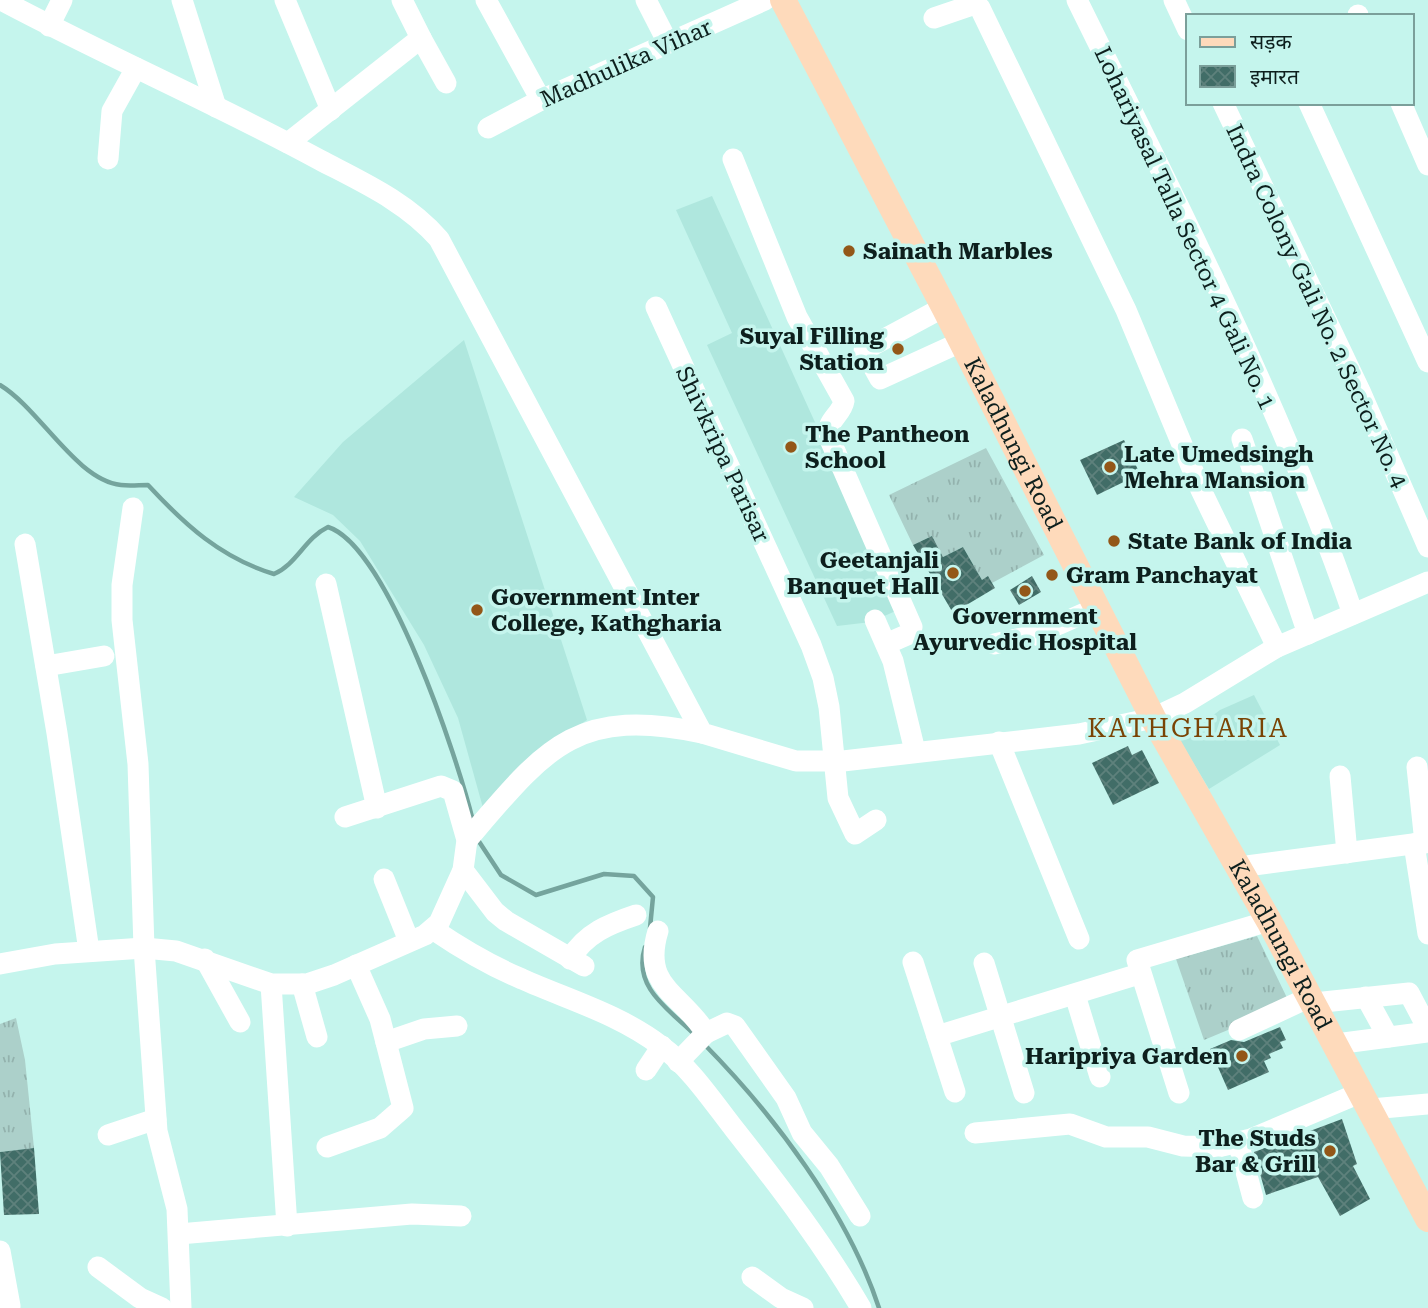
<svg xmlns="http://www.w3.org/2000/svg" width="1428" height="1308" font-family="'Roboto Serif','Noto Sans Devanagari',serif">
  <defs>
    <pattern id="grass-tufts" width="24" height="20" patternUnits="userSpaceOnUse" patternTransform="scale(1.75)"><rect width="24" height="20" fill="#acd0ca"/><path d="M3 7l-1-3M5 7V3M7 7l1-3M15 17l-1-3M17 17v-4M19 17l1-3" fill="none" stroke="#93b2ad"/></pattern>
    <pattern id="building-cross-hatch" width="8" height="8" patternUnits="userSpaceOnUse" patternTransform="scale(1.75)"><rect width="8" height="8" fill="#416d67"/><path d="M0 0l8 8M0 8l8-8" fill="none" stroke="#5e817c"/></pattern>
  </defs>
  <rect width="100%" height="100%" fill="#c5f5ed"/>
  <g fill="#afe7de">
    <path d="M712 196 900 609 871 622 837 626 707 345 732 333 676 210Z"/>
    <path d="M464 340 587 720 547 746 485 815 458 718 424 645 360 541 333 515 294 497 343 442Z"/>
    <path d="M1254 695 1280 745 1209 789 1180 741 1220 710Z"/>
  </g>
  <g fill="url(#grass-tufts)">
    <path d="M986 448 1044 555 992 583 982 580 963 547 943 557 932 536 913 545 889 495Z"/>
    <path d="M1257 936 1290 1004 1204 1040 1176 959Z"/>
    <path d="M16 1018 25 1060 34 1148 0 1152V1024Z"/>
  </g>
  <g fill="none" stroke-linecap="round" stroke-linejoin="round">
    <g stroke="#75a49d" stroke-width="4.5">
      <path d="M0 385C40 409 76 480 121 485 130 486 139 485 148 485 185 525 221 558 274 574 297 564 305 538 328 527 388 546 458 760 473 821"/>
      <path d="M478 840 501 875 536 895 604 874 634 876 653 897 650 928"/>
      <path d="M645 947C632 988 670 1010 695 1035"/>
      <path d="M704 1044C774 1115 848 1213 879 1308"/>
    </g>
  </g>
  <g fill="url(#building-cross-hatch)">
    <path d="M1124 440 1140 474 1097 495 1080 460Z"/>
    <path d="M932 536 943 557 963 547 982 580 988 576 995 588 953 613 913 545Z"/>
    <path d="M1032 576 1041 592 1019 605 1010 590Z"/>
    <path d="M1128 746 1132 755 1142 750 1159 783 1113 805 1092 763Z"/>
    <path d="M1280 1027 1286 1040 1280 1042 1283 1048 1269 1054 1271 1058 1264 1061 1269 1072 1228 1090 1210 1049 1231 1040 1244 1042Z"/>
    <path d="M1342 1119 1357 1164 1353 1166 1370 1199 1340 1216 1318 1177 1266 1195 1254 1152Z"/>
    <path d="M34 1148 39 1214 4 1215 0 1152Z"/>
  </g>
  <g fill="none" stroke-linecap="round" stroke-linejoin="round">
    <g stroke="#fff" stroke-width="21">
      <path d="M1 0C106 56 215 103 320 160 362 182 407 202 439 239L702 733 796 761H843L1079 734 1153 718 1185 703 1277 647 1428 582"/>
      <path d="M182 0 216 107"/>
      <path d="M285 0 331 110"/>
      <path d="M486 0 541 100"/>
      <path d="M646 0 668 43"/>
      <path d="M1077 0C1176 201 1280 402 1353 614"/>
      <path d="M1174 0 1188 30"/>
      <path d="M1358 15V16"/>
      <path d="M934 18 972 5 980 8 1126 310 1201 490 1277 647"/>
      <path d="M49 26 62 0"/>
      <path d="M421 38 446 83"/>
      <path d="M1223 103 1360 391 1428 547"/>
      <path d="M1309 103 1428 362"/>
      <path d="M1401 103 1428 165"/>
      <path d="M488 128 541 100 765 0"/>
      <path d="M288 143 421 38 402 0"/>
      <path d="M108 159 112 111 136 68"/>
      <path d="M733 159 797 317 844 401C842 414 827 420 828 435L912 627 909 634 886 644"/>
      <path d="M656 307 811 645 823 678 829 707 838 798 855 834 876 820"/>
      <path d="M944 307 864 350 880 379 961 342"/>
      <path d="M1242 439 1308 634"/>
      <path d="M133 508 122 585V620L138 764 144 948 157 1131 177 1209 181 1308"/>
      <path d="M25 544 57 733 89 951"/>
      <path d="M326 584 377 808"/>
      <path d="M875 620 893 661 915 751"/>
      <path d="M994 644 1035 635 1096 608"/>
      <path d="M46 666 104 656"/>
      <path d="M999 742 1079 939"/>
      <path d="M1417 767 1425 843"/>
      <path d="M1340 776 1347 853"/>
      <path d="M467 840C545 749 575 706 702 733"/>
      <path d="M1414 844 1428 934"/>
      <path d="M1239 867 1428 842"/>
      <path d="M463 870 495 912 506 921 584 966"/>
      <path d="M384 879 409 941"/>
      <path d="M434 930C462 949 491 966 522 979 569 1000 619 1014 661 1046 690 1067 713 1102 735 1130 780 1187 824 1245 861 1308"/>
      <path d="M658 931C641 987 681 993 706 1033L678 1062"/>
      <path d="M205 959 240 1022"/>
      <path d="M570 959C586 933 609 924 636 915"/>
      <path d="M913 962 955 1092"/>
      <path d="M984 963 1024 1093"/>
      <path d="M0 964 55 954 144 948 176 951 271 984H307L334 975 425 935 439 923 463 870 467 840 453 791 441 786 345 817"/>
      <path d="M271 984 287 1226"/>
      <path d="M302 984 317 1037"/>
      <path d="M1075 995 1100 1077"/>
      <path d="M1366 997 1388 1037"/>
      <path d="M1314 1003 1409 993 1428 1029"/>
      <path d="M1239 1030 1310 997"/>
      <path d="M706 1033 727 1023 735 1026 786 1098 802 1133 829 1166 860 1216"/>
      <path d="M937 1036 1139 974"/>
      <path d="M386 1042 424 1029 457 1026"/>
      <path d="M1336 1044 1428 1032"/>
      <path d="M646 1070 662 1046"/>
      <path d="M1179 1093 1137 960 1269 921"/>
      <path d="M1371 1109 1428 1104"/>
      <path d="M975 1133 1070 1124 1106 1137H1148L1183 1146 1218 1147 1251 1139 1362 1092"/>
      <path d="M108 1135 156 1119"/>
      <path d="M1238 1142 1253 1198"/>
      <path d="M327 1147 380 1128 403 1108 380 1019 356 965"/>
      <path d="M179 1234 412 1214 461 1216"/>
      <path d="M0 1251 10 1306"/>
      <path d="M98 1267 140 1298 162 1308"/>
      <path d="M752 1277 781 1298 803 1308"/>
    </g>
    <path stroke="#fedabb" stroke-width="26" id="s1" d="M783 0 944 307 1153 718 1269 921 1428 1219"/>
  </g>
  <g fill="#935718" stroke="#c5f5ed" stroke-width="2.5">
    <circle cx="849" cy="251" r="7"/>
    <circle cx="898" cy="349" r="7"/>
    <circle cx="791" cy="447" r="7"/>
    <circle cx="1110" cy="467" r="7"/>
    <circle cx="1114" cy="541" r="7"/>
    <circle cx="953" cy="573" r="7"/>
    <circle cx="1052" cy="575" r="7"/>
    <circle cx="1025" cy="591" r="7"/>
    <circle cx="477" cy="610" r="7"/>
    <circle cx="1242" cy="1056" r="7"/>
    <circle cx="1330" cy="1151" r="7"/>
  </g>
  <g text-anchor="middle" stroke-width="7" stroke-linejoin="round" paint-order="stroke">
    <g font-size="23" fill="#0d1f1d" stroke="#c5f5ed">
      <text transform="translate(626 63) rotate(-24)" y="8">Madhulika Vihar</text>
      <text transform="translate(1185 228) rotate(65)" y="8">Lohariyasal Talla Sector 4 Gali No. 1</text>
      <text transform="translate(1317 306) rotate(65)" y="8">Indra Colony Gali No. 2 Sector No. 4</text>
      <text dy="8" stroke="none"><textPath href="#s1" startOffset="500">Kaladhungi Road</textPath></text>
      <text transform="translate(723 454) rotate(65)" y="8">Shivkripa Parisar</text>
      <text dy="8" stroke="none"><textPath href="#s1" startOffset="1068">Kaladhungi Road</textPath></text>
    </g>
    <g font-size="23" font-weight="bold" fill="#0d1f1d" stroke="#c5f5ed" text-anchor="start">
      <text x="863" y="259">Sainath Marbles</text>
      <text x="884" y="344" text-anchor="end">Suyal Filling<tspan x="884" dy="26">Station</tspan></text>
      <text x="805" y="442">The Pantheon<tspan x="805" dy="26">School</tspan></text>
      <text x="1124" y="462">Late Umedsingh<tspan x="1124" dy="26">Mehra Mansion</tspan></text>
      <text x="1128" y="549">State Bank of India</text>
      <text x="939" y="568" text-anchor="end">Geetanjali<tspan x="939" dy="26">Banquet Hall</tspan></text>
      <text x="1066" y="583">Gram Panchayat</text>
      <text x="491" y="605">Government Inter<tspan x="491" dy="26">College, Kathgharia</tspan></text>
      <text x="1025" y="624" text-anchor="middle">Government<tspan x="1025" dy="26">Ayurvedic Hospital</tspan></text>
      <text x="1228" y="1064" text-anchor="end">Haripriya Garden</text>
      <text x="1316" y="1146" text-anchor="end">The Studs<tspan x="1316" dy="26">Bar &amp; Grill</tspan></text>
    </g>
    <g font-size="26" letter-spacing="2" fill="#7a4405" stroke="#c5f5ed">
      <text x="1188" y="737">KATHGHARIA</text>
    </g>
  </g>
  <rect x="1186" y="14" width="228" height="91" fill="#c5f5ed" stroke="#7b9f9a" stroke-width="2"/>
  <rect x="1200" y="37" width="35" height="10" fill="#fedabb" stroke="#7b9f9a" stroke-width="2"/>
  <text x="1250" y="49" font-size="21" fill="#0d1f1d">सड़क</text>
  <rect x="1200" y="66" width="35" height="21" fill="url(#building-cross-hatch)" stroke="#7b9f9a" stroke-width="2"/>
  <text x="1250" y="84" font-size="21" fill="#0d1f1d">इमारत</text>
</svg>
